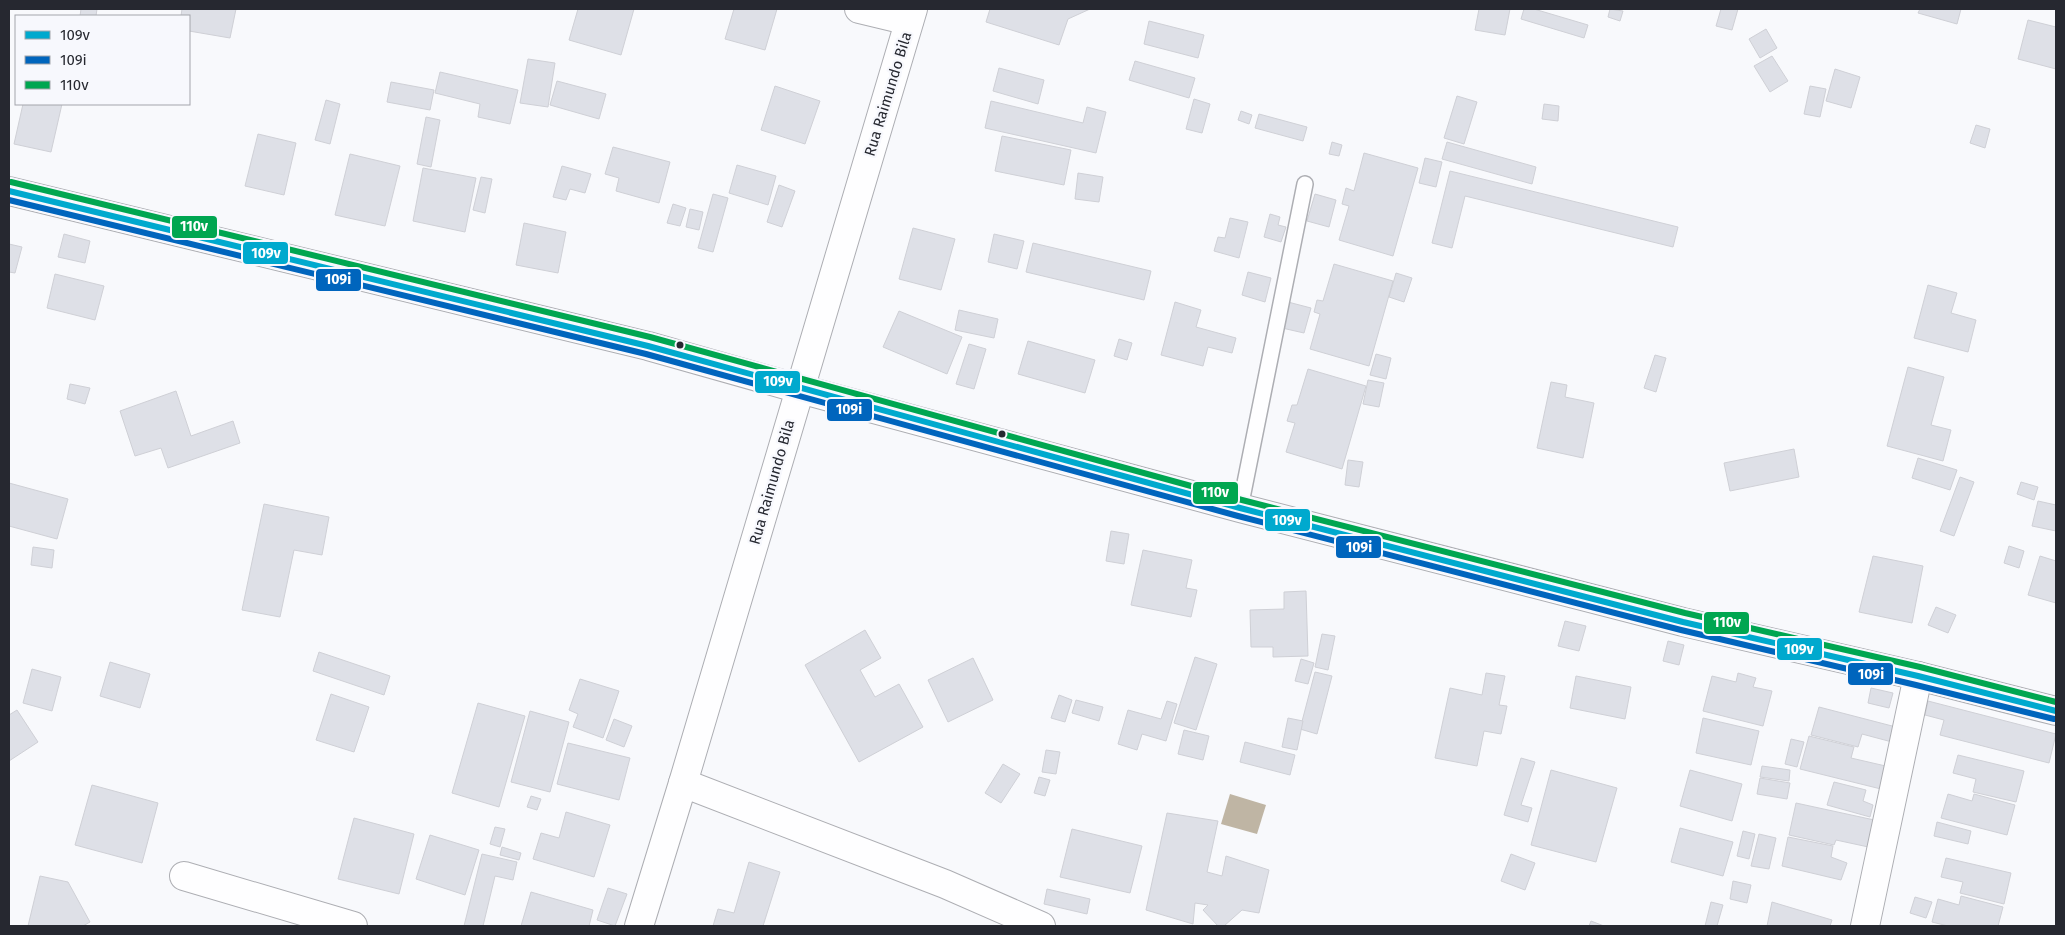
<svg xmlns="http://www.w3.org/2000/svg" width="2065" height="935" font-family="'Fira Sans',sans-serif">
  <rect width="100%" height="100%" fill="#f8f9fc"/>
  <path fill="#bfb5a4" d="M1230 794 1266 805 1257 834 1221 824Z"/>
  <g fill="#dee0e7" stroke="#cfd0d6">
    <path d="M81 9H97L96 16H80Z"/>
    <path d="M182 9H236L230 38 189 31V16H181Z"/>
    <path d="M578 9H634L621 55 569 40Z"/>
    <path d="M734 9H777L765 50 725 39Z"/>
    <path d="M990 9H1090L1068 19 1059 45 986 22Z"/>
    <path d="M1479 9H1510L1505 35 1475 30Z"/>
    <path d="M1524 9H1534L1588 25 1584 38 1521 19Z"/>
    <path d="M1610 9 1623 11 1620 21 1608 17Z"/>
    <path d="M1721 9H1738L1732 30 1716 26Z"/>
    <path d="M1920 9H1961L1957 24 1918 13Z"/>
    <path d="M2028 20 2056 27V69L2018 59Z"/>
    <path d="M1149 21 1204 35 1198 58 1144 44Z"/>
    <path d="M1766 29 1777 48 1760 58 1749 39Z"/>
    <path d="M1772 56 1788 81 1770 92 1754 66Z"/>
    <path d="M528 59 555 63 548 107 520 103Z"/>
    <path d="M1135 61 1195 78 1189 98 1129 80Z"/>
    <path d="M999 68 1044 80 1038 104 993 91Z"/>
    <path d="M1835 69 1860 77 1851 108 1826 101Z"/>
    <path d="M440 72 518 90 510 124 478 117 480 104 435 93Z"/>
    <path d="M557 81 606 94 599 119 550 105Z"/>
    <path d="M391 82 434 90 430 110 387 102Z"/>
    <path d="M775 86 820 101 805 144 761 130Z"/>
    <path d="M1810 86 1826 89 1820 117 1804 114Z"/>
    <path d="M1457 96 1477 102 1464 144 1444 138Z"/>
    <path d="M1194 99 1210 104 1202 133 1186 129Z"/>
    <path d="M326 100 340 104 330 144 315 140Z"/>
    <path d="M991 101 1083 123 1087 107 1106 112 1096 153 985 128Z"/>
    <path d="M23 104H62L51 152 14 144Z"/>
    <path d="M1544 104 1559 106 1558 121 1542 119Z"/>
    <path d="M1241 111 1252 115 1249 124 1238 120Z"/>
    <path d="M1259 114 1307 127 1303 141 1255 128Z"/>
    <path d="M426 117 440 120 431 167 417 164Z"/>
    <path d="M1976 125 1990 129 1985 148 1970 143Z"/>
    <path d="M258 134 296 143 284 195 245 186Z"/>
    <path d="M1002 136 1071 150 1064 185 995 171Z"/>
    <path d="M1332 142 1342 145 1339 156 1329 154Z"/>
    <path d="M1447 142 1536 167 1532 184 1442 159Z"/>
    <path d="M613 147 670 162 659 203 616 191 619 178 605 174Z"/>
    <path d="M1364 153 1418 168 1393 256 1339 240 1349 206 1342 204 1346 188 1354 191Z"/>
    <path d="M350 154 400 166 385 226 335 215Z"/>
    <path d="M1425 158 1442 162 1436 187 1419 183Z"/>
    <path d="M737 165 776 176 768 205 729 193Z"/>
    <path d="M562 166 591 174 585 193 570 189 566 200 553 197Z"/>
    <path d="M423 168 476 178 465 232 413 221Z"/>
    <path d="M1450 171 1678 227 1673 247 1465 196 1452 248 1432 243Z"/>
    <path d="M1078 173 1103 177 1099 202 1075 199Z"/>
    <path d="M481 177 492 179 485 213 473 210Z"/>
    <path d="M779 185 795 191 782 227 767 222Z"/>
    <path d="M713 194 728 198 713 252 698 248Z"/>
    <path d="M1315 194 1336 200 1329 227 1307 221Z"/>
    <path d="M673 204 686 208 680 226 667 223Z"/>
    <path d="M690 209 703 212 699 230 686 227Z"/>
    <path d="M1270 214 1280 217 1278 225 1286 227 1281 242 1264 237Z"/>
    <path d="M1230 218 1248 222 1239 258 1214 251 1218 237 1225 238Z"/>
    <path d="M524 223 566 232 558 273 516 265Z"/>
    <path d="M913 228 955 239 941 290 899 279Z"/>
    <path d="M64 234 90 241 85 263 58 257Z"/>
    <path d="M994 234 1024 241 1017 269 988 262Z"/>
    <path d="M1033 243 1151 271 1144 300 1026 272Z"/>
    <path d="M9 244 22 247 15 273 9 272Z"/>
    <path d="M1334 264 1393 281 1369 366 1310 349 1320 314 1314 312 1317 300 1323 301Z"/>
    <path d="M1248 272 1271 278 1265 302 1242 295Z"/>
    <path d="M1396 273 1412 278 1404 302 1389 297Z"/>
    <path d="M55 274 104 286 95 320 47 308Z"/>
    <path d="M1928 285 1957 293 1951 313 1976 320 1968 352 1914 338Z"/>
    <path d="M1175 302 1201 310 1196 327 1236 338 1232 353 1208 347 1203 366 1161 355Z"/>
    <path d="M1288 302 1311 308 1304 333 1282 328Z"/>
    <path d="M959 310 998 319 994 338 955 330Z"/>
    <path d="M899 311 962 337 947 374 883 347Z"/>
    <path d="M1119 339 1132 343 1127 360 1114 356Z"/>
    <path d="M1028 341 1095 360 1085 393 1018 374Z"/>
    <path d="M969 344 986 349 974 389 956 384Z"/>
    <path d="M1376 354 1391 358 1386 379 1370 375Z"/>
    <path d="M1655 355 1666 358 1656 392 1644 388Z"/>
    <path d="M1908 367 1944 377 1931 425 1951 430 1943 461 1887 446Z"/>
    <path d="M1308 369 1366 386 1342 469 1286 452 1295 423 1287 421 1292 405H1297Z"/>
    <path d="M1368 380 1384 383 1379 407 1363 404Z"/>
    <path d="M1551 382 1567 385 1565 397 1594 403 1583 458 1537 448Z"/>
    <path d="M70 384 90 388 85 404 67 399Z"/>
    <path d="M176 391 191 436 233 421 240 443 168 468 161 448 135 456 120 411Z"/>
    <path d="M1794 449 1799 477 1730 491 1724 463Z"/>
    <path d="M1918 458 1957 470 1950 490 1912 478Z"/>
    <path d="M1348 460 1363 462 1359 487 1345 485Z"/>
    <path d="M1960 477 1974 482 1954 536 1940 531Z"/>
    <path d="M2021 482 2038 487 2034 500 2017 494Z"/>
    <path d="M9 483 68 499 57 539 9 526Z"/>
    <path d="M2038 501 2056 505V531L2032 526Z"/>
    <path d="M264 504 329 517 322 555 294 550 280 617 242 610Z"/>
    <path d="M1111 531 1129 534 1124 564 1106 561Z"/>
    <path d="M2009 546 2024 551 2019 568 2004 563Z"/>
    <path d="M33 547 54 550 52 568 31 565Z"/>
    <path d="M1143 550 1192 560 1186 588 1197 590 1191 617 1131 605Z"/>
    <path d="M1873 556 1923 566 1912 623 1859 612Z"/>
    <path d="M2040 556 2056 561V603L2028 595Z"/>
    <path d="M1306 591 1308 656 1273 657V647H1251L1250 610 1284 609V592Z"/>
    <path d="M1936 607 1956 615 1948 633 1928 625Z"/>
    <path d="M1565 621 1586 626 1579 651 1558 646Z"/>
    <path d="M865 630 881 658 860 670 875 697 899 684 923 727 859 762 805 665Z"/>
    <path d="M1322 634 1335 636 1328 670 1315 667Z"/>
    <path d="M1668 641 1684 645 1679 665 1663 661Z"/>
    <path d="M319 652 390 676 384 695 313 671Z"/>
    <path d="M1195 657 1217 664 1196 730 1174 723Z"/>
    <path d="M973 658 993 700 948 722 928 680Z"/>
    <path d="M1301 659 1314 663 1308 684 1295 681Z"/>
    <path d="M110 662 150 674 140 708 100 696Z"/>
    <path d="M32 669 61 677 52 711 23 703Z"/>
    <path d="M1315 672 1332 676 1317 734 1300 729Z"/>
    <path d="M1486 673 1505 676 1499 705 1507 706 1501 734 1484 731 1477 766 1435 758 1450 688 1482 695Z"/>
    <path d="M1738 673 1756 678 1753 687 1772 691 1763 726 1703 711 1712 676 1736 682Z"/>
    <path d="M1576 676 1631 687 1625 719 1570 708Z"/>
    <path d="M580 679 619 691 603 738 573 727 578 714 569 710Z"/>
    <path d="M1871 688 1893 693 1889 708 1868 703Z"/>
    <path d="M331 694 369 707 354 752 316 740Z"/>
    <path d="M1059 695 1072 700 1065 722 1051 718Z"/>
    <path d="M1076 700 1103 707 1099 721 1072 713Z"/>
    <path d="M1167 701 1177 704 1166 741 1142 734 1137 750 1118 744 1128 710 1161 719Z"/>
    <path d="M1928 701 2056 734 2049 763 1940 735 1944 720 1925 715Z"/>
    <path d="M478 703 525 716 499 807 452 793Z"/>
    <path d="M1819 707 1896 727 1892 742 1862 734 1858 747 1811 735Z"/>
    <path d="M17 710 38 742 9 761V715Z"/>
    <path d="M530 711 569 722 550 792 511 782Z"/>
    <path d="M1288 718 1303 721 1297 750 1282 747Z"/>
    <path d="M1703 718 1759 731 1751 765 1696 753Z"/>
    <path d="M614 719 632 726 624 747 606 740Z"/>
    <path d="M1184 730 1209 736 1203 760 1178 754Z"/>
    <path d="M1809 736 1854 747 1851 758 1890 767 1885 790 1800 769Z"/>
    <path d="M1791 739 1804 742 1797 767 1785 764Z"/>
    <path d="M1245 742 1295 755 1290 775 1240 762Z"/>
    <path d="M568 743 630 758 619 800 557 784Z"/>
    <path d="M1046 750 1060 752 1056 774 1042 772Z"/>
    <path d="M1958 755 2024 771 2016 802 1973 792 1976 779 1953 773Z"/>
    <path d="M1521 758 1535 762 1521 805 1532 808 1528 822 1504 815Z"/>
    <path d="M1003 764 1020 774 1001 803 985 793Z"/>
    <path d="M1762 766 1790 770 1789 781 1760 777Z"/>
    <path d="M1551 770 1617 788 1596 862 1531 845Z"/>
    <path d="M1690 770 1742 784 1732 821 1680 806Z"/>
    <path d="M1039 777 1050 780 1045 796 1034 793Z"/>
    <path d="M1760 778 1790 783 1787 799 1757 794Z"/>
    <path d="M1834 782 1866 790 1863 801 1873 805 1870 817 1827 805Z"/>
    <path d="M92 785 158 803 142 863 75 845Z"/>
    <path d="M1948 794 1972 801 1974 794 2015 805 2007 835 1941 818Z"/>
    <path d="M531 796 541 799 537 810 527 807Z"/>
    <path d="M1796 803 1879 821 1873 848 1836 840 1834 845 1789 835Z"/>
    <path d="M566 812 610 825 594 877 533 859 541 833 559 838Z"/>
    <path d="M1167 813 1218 821 1207 872 1222 876 1226 856 1269 870 1259 913 1242 910 1224 926H1218L1203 910 1208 905 1195 903 1193 924 1146 910Z"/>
    <path d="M354 818 414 834 399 894 338 879Z"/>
    <path d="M1937 822 1971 831 1968 844 1934 836Z"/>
    <path d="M495 827 505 829 500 847 490 844Z"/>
    <path d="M1680 828 1733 842 1723 876 1671 862Z"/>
    <path d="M1072 829 1142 846 1130 893 1060 877Z"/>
    <path d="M1743 831 1755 834 1749 859 1737 856Z"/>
    <path d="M1759 834 1776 838 1769 869 1751 866Z"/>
    <path d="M430 835 479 850 465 895 416 879Z"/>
    <path d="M1788 837 1833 846 1831 857 1847 863 1841 880 1782 866Z"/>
    <path d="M502 847 521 853 519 860 500 855Z"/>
    <path d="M482 854 517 862 513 880 495 876 483 926H464Z"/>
    <path d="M1511 854 1535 863 1525 890 1501 881Z"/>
    <path d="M1946 858 2011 873 2004 904 1960 893 1963 882 1941 877Z"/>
    <path d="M749 862 780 872 763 926H713L718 909 734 913Z"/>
    <path d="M40 876 68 882 90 922 83 926H28Z"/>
    <path d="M1733 881 1751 885 1747 903 1730 899Z"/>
    <path d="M608 888 627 894 615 926 597 920Z"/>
    <path d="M1047 889 1090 899 1087 914 1044 904Z"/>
    <path d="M531 892 593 910 589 926H521Z"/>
    <path d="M1961 896 2003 907 1998 926H1948L1932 922 1938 899 1959 905Z"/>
    <path d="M1915 897 1932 902 1926 918 1910 913Z"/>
    <path d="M1711 902 1723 905 1717 926H1705Z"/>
    <path d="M1772 902 1832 920 1830 926H1767Z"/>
    <path d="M1591 921 1604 926H1589Z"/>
  </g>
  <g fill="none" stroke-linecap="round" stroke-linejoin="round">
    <g stroke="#adaeb3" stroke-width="18">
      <path id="lane" d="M1240 508 1305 184"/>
    </g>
    <g stroke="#adaeb3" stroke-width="30">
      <g id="street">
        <path d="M859 9 909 21"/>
        <path d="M9 191 648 346 800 389 1240 508 1683 622 1918 676 2056 711"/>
        <path d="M683 783 945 884 1041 926"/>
        <path d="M184 876 353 926"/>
        <path d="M639 926 683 783 913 9"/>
        <path d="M1865 926 1918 676"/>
      </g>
    </g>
    <use href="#lane" stroke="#fefeff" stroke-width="15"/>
    <use href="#street" stroke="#fefeff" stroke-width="28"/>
    <g stroke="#f7f8fd" stroke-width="10">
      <path id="bus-1" d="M9 191 648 346 1240 508 1683 622 1918 676 2056 711"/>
    </g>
    <g stroke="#f7f8fd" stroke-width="10">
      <path id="bus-2" d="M9 200 646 354 1238 516 1681 630 1916 685 2054 719"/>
    </g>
    <g stroke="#f7f8fd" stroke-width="10">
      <path id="bus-3" d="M11 182 650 337 1242 500 1685 613 1920 667 2056 702"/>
    </g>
    <use href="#bus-1" stroke="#00a9ce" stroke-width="6"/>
    <use href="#bus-2" stroke="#0065bd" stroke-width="6"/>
    <use href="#bus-3" stroke="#00a651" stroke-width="6"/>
  </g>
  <g fill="#262830" stroke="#f7f8fd" stroke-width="2">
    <circle cx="680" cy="345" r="4.5"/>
    <circle cx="1002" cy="434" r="4.5"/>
  </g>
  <g text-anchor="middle" stroke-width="4.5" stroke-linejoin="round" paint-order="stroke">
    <g font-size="15" fill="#262830" stroke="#f7f8fd">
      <text transform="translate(888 94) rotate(-73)" y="5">Rua Raimundo Bila</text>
      <text transform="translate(772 482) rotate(-74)" y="5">Rua Raimundo Bila</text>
    </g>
  </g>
  <g stroke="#f7f8fd" stroke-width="2">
    <rect x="171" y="215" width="47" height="24" rx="5" fill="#00a651"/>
    <rect x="242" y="241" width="47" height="24" rx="5" fill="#00a9ce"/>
    <rect x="315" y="268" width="47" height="24" rx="5" fill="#0065bd"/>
    <rect x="754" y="370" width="47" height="24" rx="5" fill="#00a9ce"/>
    <rect x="826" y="398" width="47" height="24" rx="5" fill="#0065bd"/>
    <rect x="1192" y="481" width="47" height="24" rx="5" fill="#00a651"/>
    <rect x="1264" y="508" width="47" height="24" rx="5" fill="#00a9ce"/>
    <rect x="1335" y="535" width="47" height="24" rx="5" fill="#0065bd"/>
    <rect x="1703" y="611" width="47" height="24" rx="5" fill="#00a651"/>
    <rect x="1776" y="637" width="47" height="24" rx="5" fill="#00a9ce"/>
    <rect x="1847" y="662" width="47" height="24" rx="5" fill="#0065bd"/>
  </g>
  <g font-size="14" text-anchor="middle" font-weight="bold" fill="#fff">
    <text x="194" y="231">110v</text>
    <text x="266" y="258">109v</text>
    <text x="338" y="284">109i</text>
    <text x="778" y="386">109v</text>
    <text x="849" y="414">109i</text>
    <text x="1215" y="497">110v</text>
    <text x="1287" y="525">109v</text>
    <text x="1359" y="552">109i</text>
    <text x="1727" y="627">110v</text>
    <text x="1799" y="654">109v</text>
    <text x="1871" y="679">109i</text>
  </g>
  <rect width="2065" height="935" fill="none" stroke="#262830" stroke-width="20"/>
  <rect x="15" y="15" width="175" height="90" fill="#f7f8fd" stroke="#a3a5ab"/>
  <rect x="25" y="31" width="25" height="8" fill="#00a9ce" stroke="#a3a5ab"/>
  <text x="60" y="40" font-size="15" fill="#262830">109v</text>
  <rect x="25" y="56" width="25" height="8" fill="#0065bd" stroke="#a3a5ab"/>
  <text x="60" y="65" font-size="15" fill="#262830">109i</text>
  <rect x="25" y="81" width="25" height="8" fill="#00a651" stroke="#a3a5ab"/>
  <text x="60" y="90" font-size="15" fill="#262830">110v</text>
</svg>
